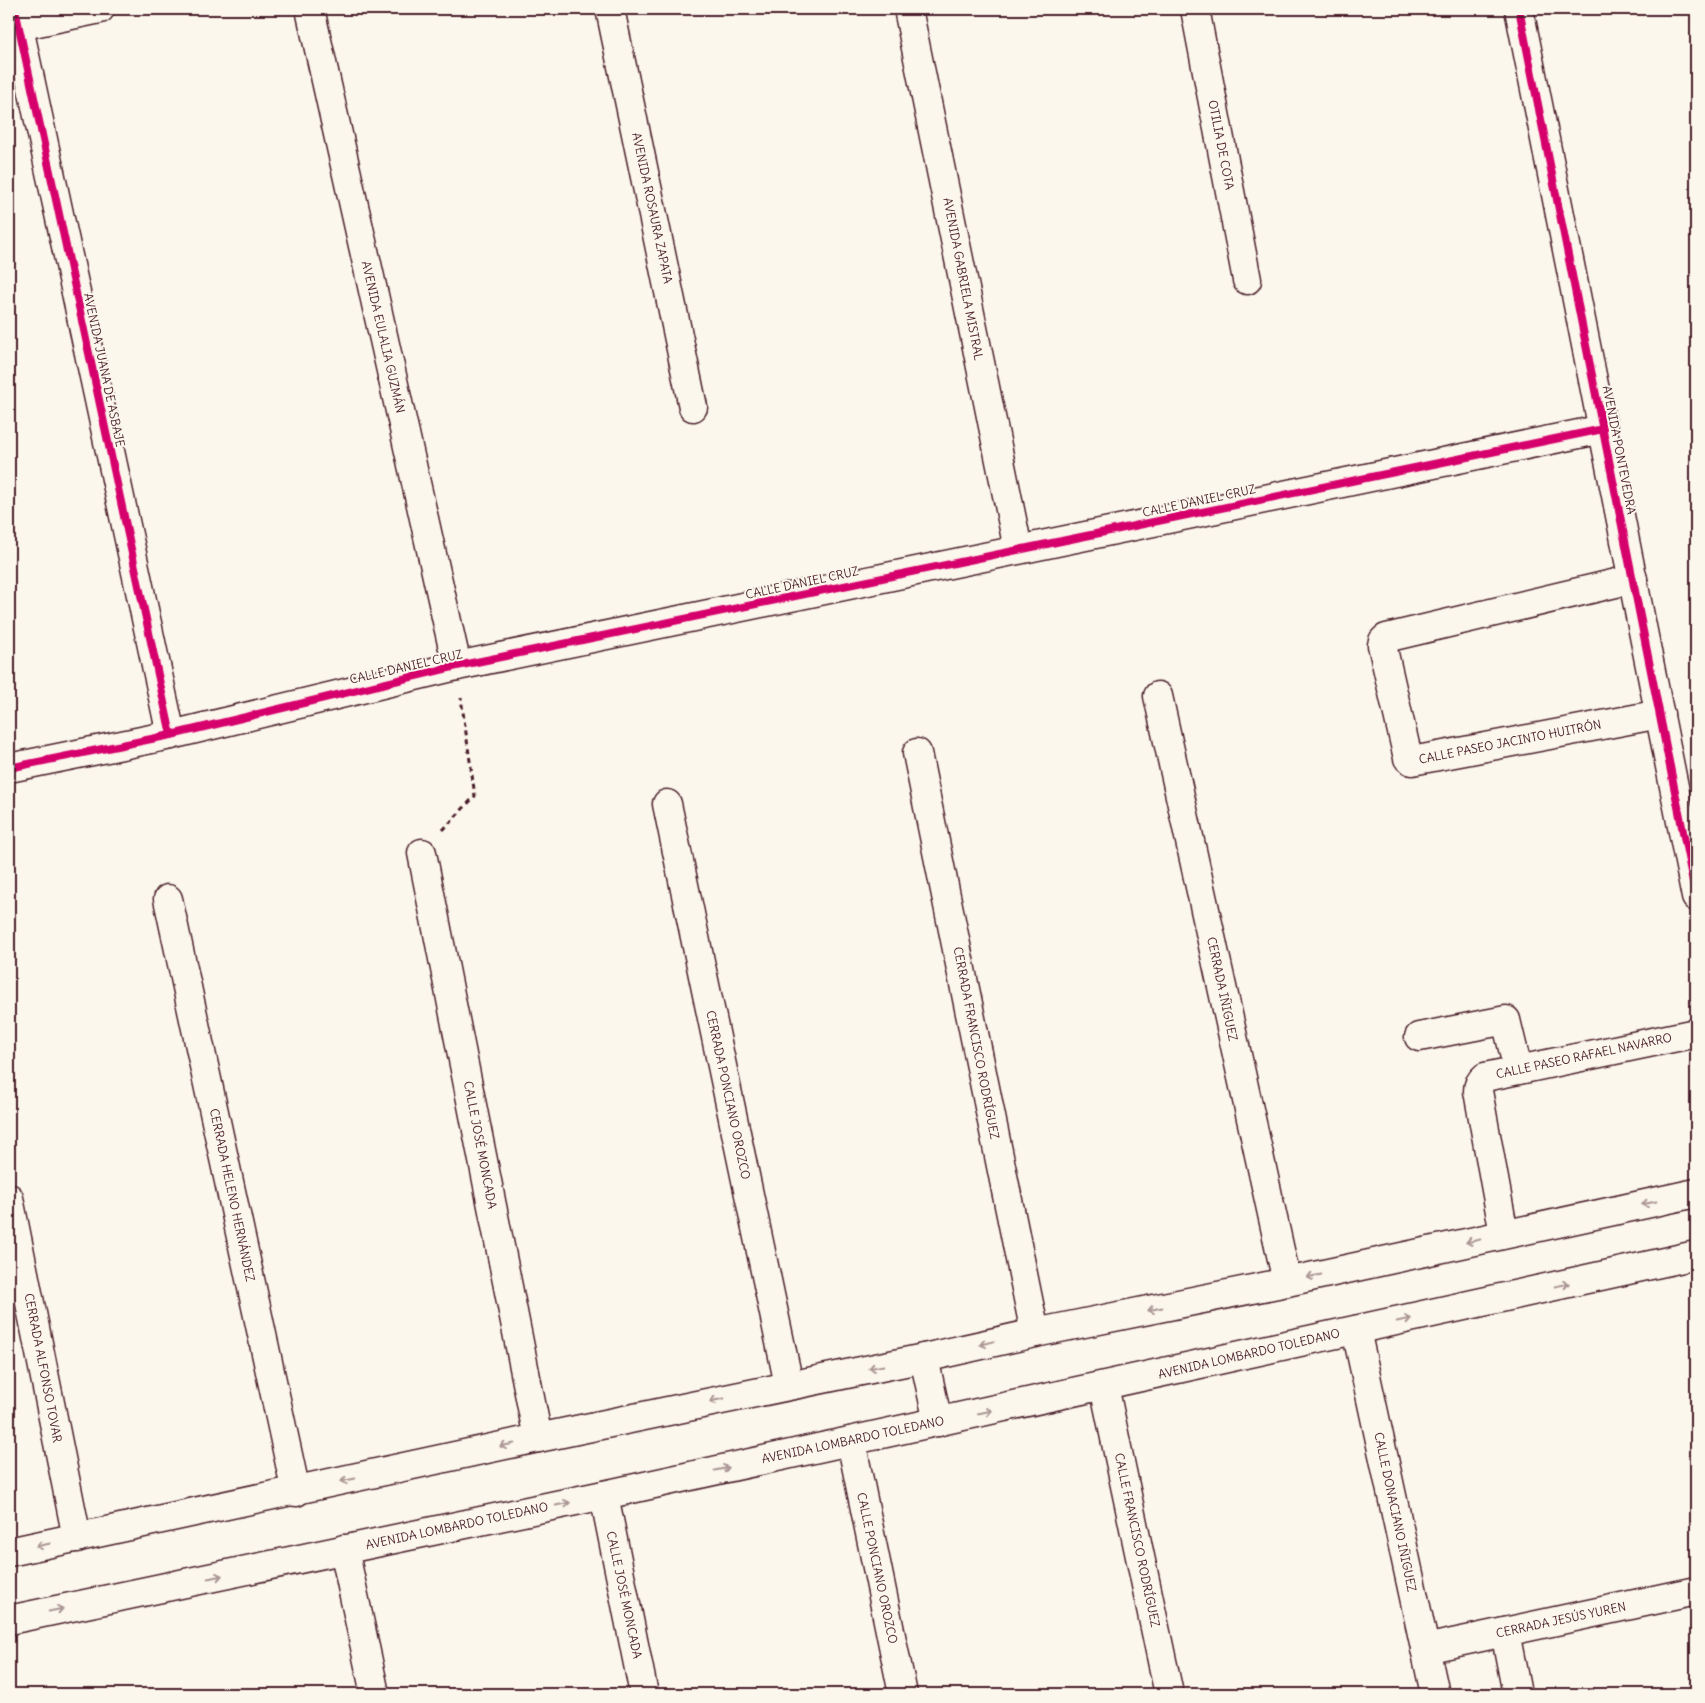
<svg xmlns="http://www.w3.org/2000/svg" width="1705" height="1703" font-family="Delius,sans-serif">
  <rect width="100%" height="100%" fill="#fbf7ec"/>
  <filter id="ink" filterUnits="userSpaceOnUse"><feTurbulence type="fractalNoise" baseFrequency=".02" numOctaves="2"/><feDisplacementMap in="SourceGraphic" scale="10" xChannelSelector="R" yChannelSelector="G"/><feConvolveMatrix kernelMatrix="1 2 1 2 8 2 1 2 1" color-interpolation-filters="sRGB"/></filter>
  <g filter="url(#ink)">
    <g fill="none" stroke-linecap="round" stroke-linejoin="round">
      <g stroke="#4a1f2b" stroke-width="31">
        <g id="street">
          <path d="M15 9 171 735"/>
          <path d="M310 9 457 666"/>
          <path d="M610 9 693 407"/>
          <path d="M908 9 1018 549"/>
          <path d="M1195 9 1247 280"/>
          <path d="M1519 9 1696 897"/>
          <path d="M9 28 100 9"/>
          <path d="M1633 579 1386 638 1383 641 1382 645 1408 758 1412 761 1660 714"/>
          <path d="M1158 696 1287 1282"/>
          <path d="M917 753 1035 1333"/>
          <path d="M9 768 171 735 457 666 1603 429"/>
          <path d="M667 804 789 1385"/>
          <path d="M422 853 538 1438"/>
          <path d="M168 899 296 1492"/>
          <path d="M1419 1037 1506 1020 1518 1070"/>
          <path d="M9 1198 77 1538"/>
          <path d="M1504 1234 1478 1091C1478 1084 1480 1081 1485 1077L1696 1033"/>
          <path d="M1356 1330 1435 1694"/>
          <path d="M1104 1386 1169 1694"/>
          <path d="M851 1441 903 1694"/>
          <path d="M604 1495 644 1694"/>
          <path d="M344 1549 375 1694"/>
          <path d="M1505 1632 1517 1694"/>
          <path d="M1425 1649 1696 1591"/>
        </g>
      </g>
      <g stroke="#4a1f2b" stroke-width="31">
        <g id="secondary">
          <path d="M924 1358 938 1422"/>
          <path d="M9 1552 538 1438 924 1358 1035 1333 1287 1282 1696 1193"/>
          <path d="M9 1620 604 1495 1696 1255"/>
        </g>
      </g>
      <path stroke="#4a1f2b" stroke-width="3" stroke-dasharray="5 4" stroke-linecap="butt" d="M443 830 475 796 461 698"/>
      <use href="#street" stroke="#fbf7ec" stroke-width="28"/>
      <use href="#secondary" stroke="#fbf7ec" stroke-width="28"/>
      <g stroke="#fbf7ec" stroke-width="11">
        <g id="cycleway">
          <path d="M15 9 171 735"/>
          <path d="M1519 9 1696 897"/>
          <path d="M9 768 171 735 457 666 1603 429"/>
        </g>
      </g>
      <use href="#cycleway" stroke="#d6006c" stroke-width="8"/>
    </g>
    <defs><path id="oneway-shaft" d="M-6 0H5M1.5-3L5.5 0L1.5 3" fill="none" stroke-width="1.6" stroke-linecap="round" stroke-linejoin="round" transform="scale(1.25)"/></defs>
    <g stroke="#ab9695">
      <use href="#oneway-shaft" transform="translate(1649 1203) rotate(168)"/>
      <use href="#oneway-shaft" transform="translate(1473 1241) rotate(168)"/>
      <use href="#oneway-shaft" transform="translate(1314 1276) rotate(168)"/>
      <use href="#oneway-shaft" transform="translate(1562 1285) rotate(-12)"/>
      <use href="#oneway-shaft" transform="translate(1155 1309) rotate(169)"/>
      <use href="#oneway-shaft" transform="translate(1404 1320) rotate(-12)"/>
      <use href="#oneway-shaft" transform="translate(987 1343) rotate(167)"/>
      <use href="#oneway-shaft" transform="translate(876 1367) rotate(168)"/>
      <use href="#oneway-shaft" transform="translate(717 1400) rotate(168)"/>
      <use href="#oneway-shaft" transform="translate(985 1412) rotate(-12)"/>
      <use href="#oneway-shaft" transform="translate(507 1445) rotate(168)"/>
      <use href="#oneway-shaft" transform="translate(722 1469) rotate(-12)"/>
      <use href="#oneway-shaft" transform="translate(348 1480) rotate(168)"/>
      <use href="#oneway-shaft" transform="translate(563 1504) rotate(-12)"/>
      <use href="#oneway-shaft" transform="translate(43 1545) rotate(168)"/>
      <use href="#oneway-shaft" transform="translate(215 1577) rotate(-12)"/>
      <use href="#oneway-shaft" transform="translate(56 1610) rotate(-12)"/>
    </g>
  </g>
  <g text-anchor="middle" stroke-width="4" stroke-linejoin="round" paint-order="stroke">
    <g font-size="12" fill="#4a1f2b" stroke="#fbf7ec">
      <text transform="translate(1221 145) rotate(79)" y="4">OTILIA DE COTA</text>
      <text transform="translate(652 208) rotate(78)" y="4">AVENIDA ROSAURA ZAPATA</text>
      <text transform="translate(963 279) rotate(79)" y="4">AVENIDA GABRIELA MISTRAL</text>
      <text transform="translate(383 337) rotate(77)" y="4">AVENIDA EULALIA GUZMÁN</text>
      <text transform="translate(104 370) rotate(78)" y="4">AVENIDA JUANA DE ASBAJE</text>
      <text transform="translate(1619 450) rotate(79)" y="4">AVENIDA PONTEVEDRA</text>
      <text transform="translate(1199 501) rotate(-12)" y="4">CALLE DANIEL CRUZ</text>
      <text transform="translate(802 583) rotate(-12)" y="4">CALLE DANIEL CRUZ</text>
      <text transform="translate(406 667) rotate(-13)" y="4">CALLE DANIEL CRUZ</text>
      <text transform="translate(1510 742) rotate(-11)" y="4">CALLE PASEO JACINTO HUITRÓN</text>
      <text transform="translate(1222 989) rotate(78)" y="4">CERRADA IÑIGUEZ</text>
      <text transform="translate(976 1043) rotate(79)" y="4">CERRADA FRANCISCO RODRÍGUEZ</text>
      <text transform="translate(1584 1056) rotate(-12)" y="4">CALLE PASEO RAFAEL NAVARRO</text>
      <text transform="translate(728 1095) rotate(78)" y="4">CERRADA PONCIANO OROZCO</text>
      <text transform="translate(480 1145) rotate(79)" y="4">CALLE JOSÉ MONCADA</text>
      <text transform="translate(232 1195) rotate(78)" y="4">CERRADA HELENO HERNÁNDEZ</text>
      <text transform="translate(1249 1354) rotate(-13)" y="4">AVENIDA LOMBARDO TOLEDANO</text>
      <text transform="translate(43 1368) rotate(79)" y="4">CERRADA ALFONSO TOVAR</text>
      <text transform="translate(853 1440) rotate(-12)" y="4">AVENIDA LOMBARDO TOLEDANO</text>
      <text transform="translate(1395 1512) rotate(78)" y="4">CALLE DONACIANO IÑIGUEZ</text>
      <text transform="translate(457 1526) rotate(-12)" y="4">AVENIDA LOMBARDO TOLEDANO</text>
      <text transform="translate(1137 1540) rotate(78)" y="4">CALLE FRANCISCO RODRÍGUEZ</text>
      <text transform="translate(877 1568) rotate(78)" y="4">CALLE PONCIANO OROZCO</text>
      <text transform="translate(624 1595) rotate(78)" y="4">CALLE JOSÉ MONCADA</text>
      <text transform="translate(1561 1620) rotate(-12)" y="4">CERRADA JESÚS YUREN</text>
    </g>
  </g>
  <rect width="1705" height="1703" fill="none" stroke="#fbf7ec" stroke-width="30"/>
  <rect x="15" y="15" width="1675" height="1673" fill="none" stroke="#4a1f2b" stroke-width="2" filter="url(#ink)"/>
</svg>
